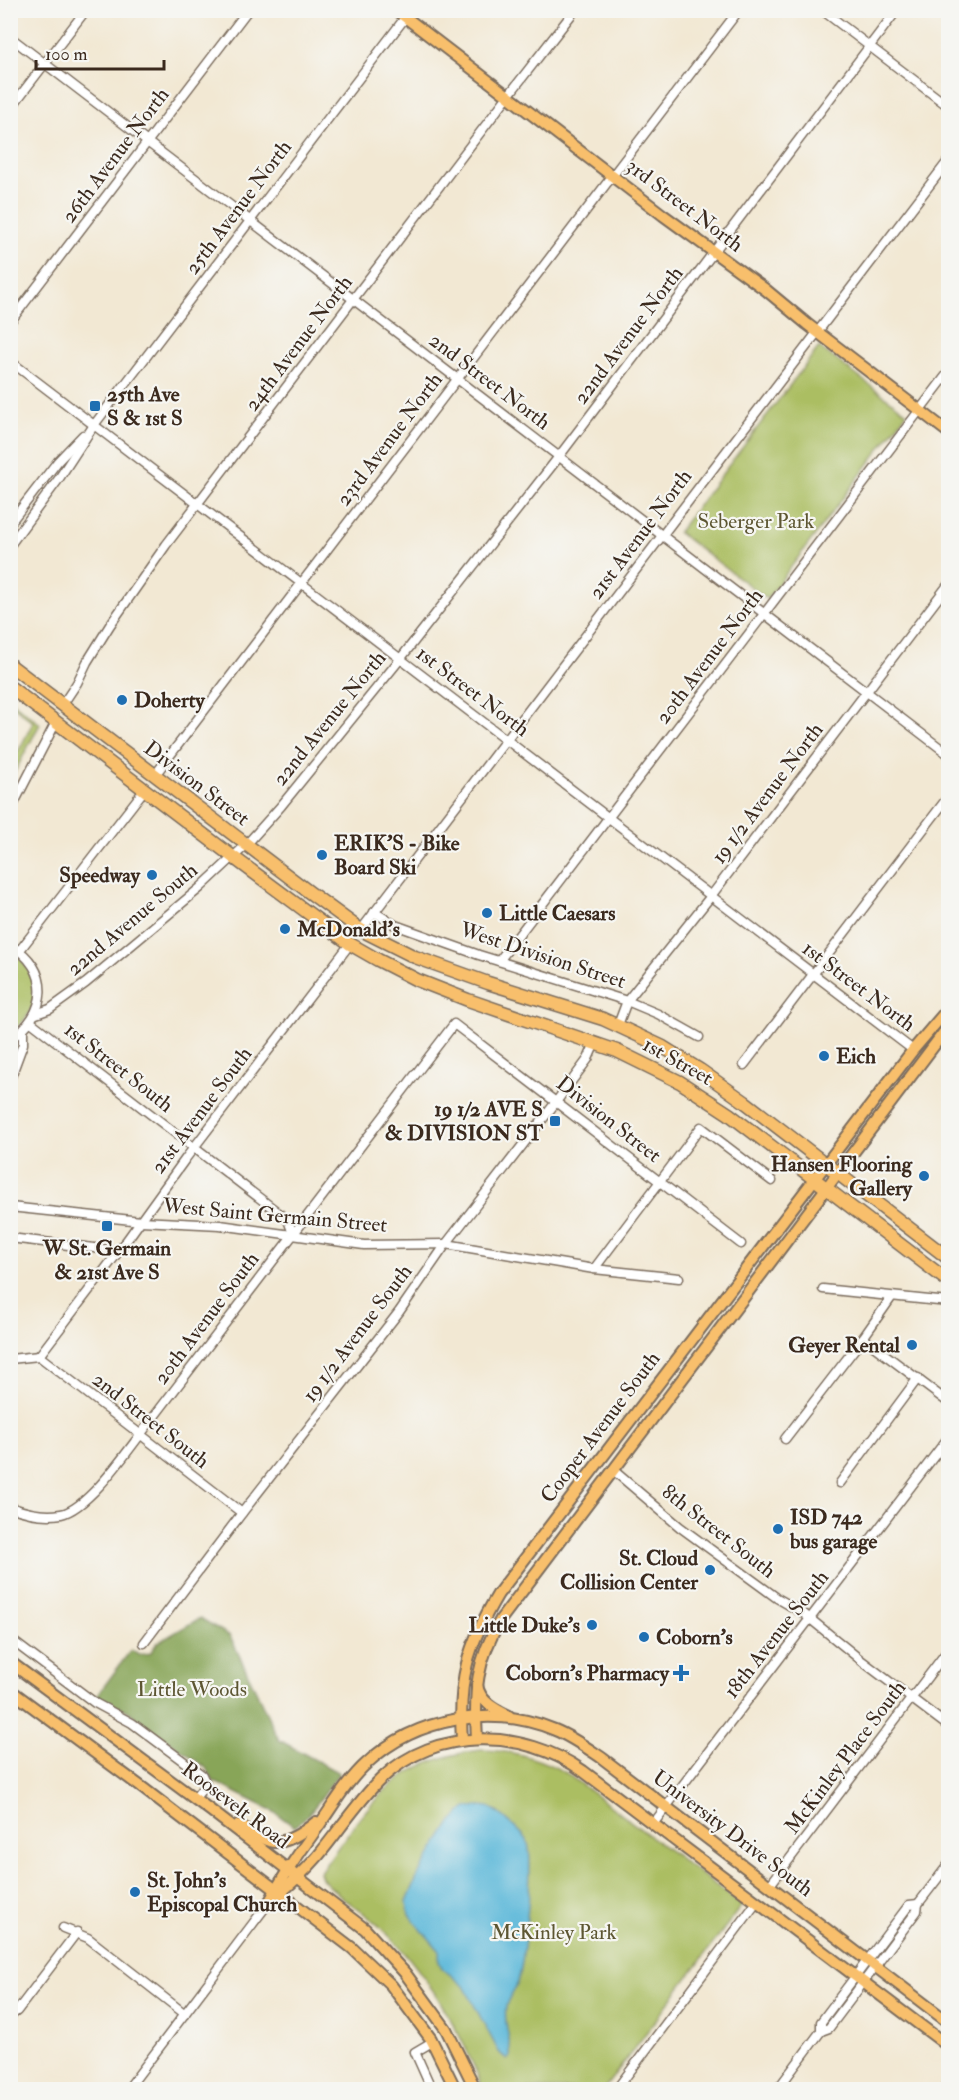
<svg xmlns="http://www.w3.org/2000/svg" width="959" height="2100" font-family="'IM FELL Double Pica',serif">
  <rect width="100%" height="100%" fill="#f6f6f2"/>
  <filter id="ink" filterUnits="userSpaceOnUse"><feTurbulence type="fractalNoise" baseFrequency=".0167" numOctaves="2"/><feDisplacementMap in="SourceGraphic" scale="12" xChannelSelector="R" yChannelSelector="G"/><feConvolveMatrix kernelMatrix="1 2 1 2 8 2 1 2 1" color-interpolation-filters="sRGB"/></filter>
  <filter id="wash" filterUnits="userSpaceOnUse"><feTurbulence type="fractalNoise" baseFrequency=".008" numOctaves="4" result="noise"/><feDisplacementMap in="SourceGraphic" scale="24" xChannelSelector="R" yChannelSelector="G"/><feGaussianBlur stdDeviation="1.35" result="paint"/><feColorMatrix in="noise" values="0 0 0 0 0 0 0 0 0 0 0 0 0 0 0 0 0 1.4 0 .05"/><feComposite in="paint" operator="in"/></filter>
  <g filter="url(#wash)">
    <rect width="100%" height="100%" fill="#f2e8d3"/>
    <g fill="#abbe62" stroke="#737440" stroke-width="1.5">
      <path d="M819 347 907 413 767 599 678 532Z"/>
      <path d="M11 701 40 724 11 779V761L20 748 33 722 11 704Z"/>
      <path d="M10 950C41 970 44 1012 11 1031Z"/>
      <path d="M481 1750C512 1750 539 1758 566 1773L742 1905 604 2089H483C461 2030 425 1969 378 1925 361 1909 335 1895 322 1878L320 1872C370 1805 391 1761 481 1750Z"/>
    </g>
    <path fill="#88a558" stroke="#62683b" stroke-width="1.5" d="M200 1618 230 1636 279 1740 339 1773C325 1792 313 1812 295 1827L271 1810 213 1781 206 1768 126 1710 96 1697 131 1650 139 1655 150 1653 157 1643Z"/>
    <path fill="#5bb8d9" stroke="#4b717c" stroke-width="1.5" d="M479 1806C484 1806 489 1806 493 1809 499 1812 524 1834 527 1840 535 1859 524 1960 518 1982 515 1991 507 1998 506 2007 503 2024 512 2041 510 2057L507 2060 499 2052 464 1986 442 1968 439 1962V1950L414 1921 408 1910 407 1902 418 1875 452 1821 466 1808Z"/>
  </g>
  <g filter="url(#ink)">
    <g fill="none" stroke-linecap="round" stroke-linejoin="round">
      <g stroke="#7b6c5d" stroke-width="11">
        <g id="minor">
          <path d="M822 10 948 106"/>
          <path d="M10 37 948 754"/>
          <path d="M10 109 86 10"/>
          <path d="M10 322 248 10"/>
          <path d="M10 361 913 1050"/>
          <path d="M10 523 58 461 83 435"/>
          <path d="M10 545 58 480 94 425 411 10"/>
          <path d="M63 704 77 683 87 662 110 625 166 545 508 96 575 10"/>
          <path d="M155 775 739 10"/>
          <path d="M10 811 56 722"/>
          <path d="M374 912 395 925 479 955 627 1001 658 1014 699 1037"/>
          <path d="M361 930 948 161"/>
          <path d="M10 945C52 968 49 1015 10 1039"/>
          <path d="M20 950 145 789"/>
          <path d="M499 961 948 373"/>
          <path d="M36 1014 50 1009 86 983 200 888 246 845 281 806 401 658 554 463 897 10"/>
          <path d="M31 1022 288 1220 293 1234"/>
          <path d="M618 1025 627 1001 711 896 948 585"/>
          <path d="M744 1065 948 797"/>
          <path d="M10 1079 23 1044V1031"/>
          <path d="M10 1207 141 1221 220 1225 364 1245 446 1244 594 1269 679 1278"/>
          <path d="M10 1238 119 1251"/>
          <path d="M594 1269 701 1127 772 1181"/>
          <path d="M823 1289 948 1302"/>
          <path d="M863 1338 948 1402"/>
          <path d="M39 1356 119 1251 186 1158 350 944"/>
          <path d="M39 1356 242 1513"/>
          <path d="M10 1359 39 1356"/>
          <path d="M785 1439 863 1338 891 1298"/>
          <path d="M613 1470 680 1527 777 1598 803 1613 862 1661 948 1726"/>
          <path d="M840 1483 918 1378"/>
          <path d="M10 1507C26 1513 44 1517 61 1514 87 1509 124 1456 140 1435L454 1024 741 1244"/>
          <path d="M10 1639 95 1703 132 1723 202 1775 206 1784 195 1798"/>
          <path d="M144 1643 242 1513 399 1312 446 1244 556 1102 588 1059 595 1043"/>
          <path d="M653 1824 948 1438"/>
          <path d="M770 1885 948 1650"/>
          <path d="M63 1928 88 1938 185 2014"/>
          <path d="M10 2016 17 2011 77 1932"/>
          <path d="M821 2031V2022L909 1905 918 1904"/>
          <path d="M432 2042 415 2052 432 2090"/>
          <path d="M127 2090 270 1901"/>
          <path d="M616 2090 757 1902"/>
          <path d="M777 2090 821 2031 829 2028 917 1911 918 1904 948 1865"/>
          <path d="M943 2090 948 2082"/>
        </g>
      </g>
      <g stroke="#7b6c5d" stroke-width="14">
        <g id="major">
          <path d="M396 10 663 215 766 290 807 324 948 432"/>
          <path d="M10 1662 210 1810 365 1929 405 1973 446 2029 476 2090"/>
          <path d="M477 1685C480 1702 495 1709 509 1716"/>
          <path d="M10 1690 144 1789 352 1948 391 1985 431 2039 456 2090"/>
          <path d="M477 1739C474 1691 476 1661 501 1619L948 1027"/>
          <path d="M462 1740C458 1680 467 1646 498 1594L913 1050 948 1009"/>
          <path d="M239 1825C249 1830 259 1838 269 1841 285 1846 305 1831 316 1822"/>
          <path d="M275 1897C290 1885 305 1871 318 1856 339 1831 357 1802 381 1779 436 1726 524 1729 583 1771L948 2046"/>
          <path d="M270 1901C284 1874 302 1849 320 1824 334 1804 348 1780 367 1763 416 1717 493 1704 555 1730 572 1737 587 1748 602 1758L948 2022"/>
        </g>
      </g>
      <g stroke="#7b6c5d" stroke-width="15">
        <g id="highway">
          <path d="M10 665 309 892 361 930 415 957 488 983 603 1019 663 1047 700 1070 745 1102 948 1258"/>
          <path d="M10 687 233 857 350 944 378 960 417 980 468 1000 617 1051 680 1082 729 1114 948 1281"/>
        </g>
      </g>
      <use href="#minor" stroke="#fff" stroke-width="8"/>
      <use href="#major" stroke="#f8bf6c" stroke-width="10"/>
      <use href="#highway" stroke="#f8bf6c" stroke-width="12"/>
    </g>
  </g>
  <g fill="#1f6fb2" stroke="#f6f6f2" stroke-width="2">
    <rect x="89" y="400" width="12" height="12" rx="3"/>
    <circle cx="122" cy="700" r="6"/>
    <circle cx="322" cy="855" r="6"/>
    <circle cx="152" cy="875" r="6"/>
    <circle cx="487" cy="913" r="6"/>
    <circle cx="285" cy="929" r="6"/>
    <circle cx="824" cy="1056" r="6"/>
    <rect x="549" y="1115" width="12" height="12" rx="3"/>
    <circle cx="924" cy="1176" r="6"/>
    <rect x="101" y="1220" width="12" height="12" rx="3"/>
    <circle cx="912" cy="1345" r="6"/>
    <circle cx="778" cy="1529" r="6"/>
    <circle cx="710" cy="1570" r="6"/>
    <circle cx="592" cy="1625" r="6"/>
    <circle cx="644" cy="1637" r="6"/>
    <path d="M678 1664h6v6h6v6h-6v6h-6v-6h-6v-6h6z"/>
    <circle cx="135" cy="1892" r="6"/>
  </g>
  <g text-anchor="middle" stroke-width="4.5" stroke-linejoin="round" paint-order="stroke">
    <g font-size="21" fill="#3b2a1e" stroke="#f6f6f2">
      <text transform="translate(115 155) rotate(-53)" y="7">26th Avenue North</text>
      <text transform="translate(685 205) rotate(37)" y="7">3rd Street North</text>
      <text transform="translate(238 207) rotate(-53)" y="7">25th Avenue North</text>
      <text transform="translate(628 335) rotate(-53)" y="7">22nd Avenue North</text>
      <text transform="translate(298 343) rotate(-53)" y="7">24th Avenue North</text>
      <text transform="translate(490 381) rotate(37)" y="7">2nd Street North</text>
      <text transform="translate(389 439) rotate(-53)" y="7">23rd Avenue North</text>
      <text transform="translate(640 534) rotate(-53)" y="7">21st Avenue North</text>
      <text transform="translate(709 656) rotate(-53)" y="7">20th Avenue North</text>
      <text transform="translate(473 691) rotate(37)" y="7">1st Street North</text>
      <text transform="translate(329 718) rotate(-51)" y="7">22nd Avenue North</text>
      <text transform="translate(197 783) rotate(37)" y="7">Division Street</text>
      <text transform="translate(767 793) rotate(-53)" y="7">19 1/2 Avenue North</text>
      <text transform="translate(132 919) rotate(-40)" y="7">22nd Avenue South</text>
      <text transform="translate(543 955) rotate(18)" y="7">West Division Street</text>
      <text transform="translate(859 986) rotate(37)" y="7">1st Street North</text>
      <text transform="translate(678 1061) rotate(29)" y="7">1st Street</text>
      <text transform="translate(119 1067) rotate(38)" y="7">1st Street South</text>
      <text transform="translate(201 1110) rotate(-53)" y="7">21st Avenue South</text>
      <text transform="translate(609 1119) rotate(38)" y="7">Division Street</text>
      <text transform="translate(275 1215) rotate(5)" y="7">West Saint Germain Street</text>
      <text transform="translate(206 1318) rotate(-53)" y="7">20th Avenue South</text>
      <text transform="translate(357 1333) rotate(-53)" y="7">19 1/2 Avenue South</text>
      <text transform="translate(151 1420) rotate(38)" y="7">2nd Street South</text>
      <text transform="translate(600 1427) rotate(-53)" y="7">Cooper Avenue South</text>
      <text transform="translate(719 1531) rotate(38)" y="7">8th Street South</text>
      <text transform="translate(776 1634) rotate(-52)" y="7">18th Avenue South</text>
      <text transform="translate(845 1757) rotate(-53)" y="7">McKinley Place South</text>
      <text transform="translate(236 1805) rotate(37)" y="7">Roosevelt Road</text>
      <text transform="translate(733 1833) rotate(37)" y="7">University Drive South</text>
    </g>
    <g font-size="21" font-weight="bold" fill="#3b2a1e" stroke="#f6f6f2" text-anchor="start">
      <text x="107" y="401">25th Ave<tspan x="107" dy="24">S &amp; 1st S</tspan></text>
      <text x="134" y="707">Doherty</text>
      <text x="334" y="850">ERIK'S - Bike<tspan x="334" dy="24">Board Ski</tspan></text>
      <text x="140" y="882" text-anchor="end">Speedway</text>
      <text x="499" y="920">Little Caesars</text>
      <text x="297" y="936">McDonald's</text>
      <text x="836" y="1063">Eich</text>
      <text x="543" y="1116" text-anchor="end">19 1/2 AVE S<tspan x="543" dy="24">&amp; DIVISION ST</tspan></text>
      <text x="912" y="1171" text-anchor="end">Hansen Flooring<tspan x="912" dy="24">Gallery</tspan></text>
      <text x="107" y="1255" text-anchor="middle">W St. Germain<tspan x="107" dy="24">&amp; 21st Ave S</tspan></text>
      <text x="900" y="1352" text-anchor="end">Geyer Rental</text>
      <text x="790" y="1524">ISD 742<tspan x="790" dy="24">bus garage</tspan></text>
      <text x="698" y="1565" text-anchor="end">St. Cloud<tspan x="698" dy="24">Collision Center</tspan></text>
      <text x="580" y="1632" text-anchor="end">Little Duke's</text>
      <text x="656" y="1644">Coborn's</text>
      <text x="669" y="1680" text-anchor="end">Coborn's Pharmacy</text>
      <text x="147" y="1887">St. John’s<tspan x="147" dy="24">Episcopal Church</tspan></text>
    </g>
    <g font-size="21" fill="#5d5632" stroke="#f6f6f2">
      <text x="756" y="528">Seberger Park</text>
      <text x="192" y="1696">Little Woods</text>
      <text x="554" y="1939">McKinley Park</text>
    </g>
  </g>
  <rect width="959" height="2100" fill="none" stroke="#f6f6f2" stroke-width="36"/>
  <path d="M36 60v9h128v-9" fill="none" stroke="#3b2a1e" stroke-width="3"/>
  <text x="45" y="60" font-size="18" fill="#3b2a1e" stroke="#f6f6f2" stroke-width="4.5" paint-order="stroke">100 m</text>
</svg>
